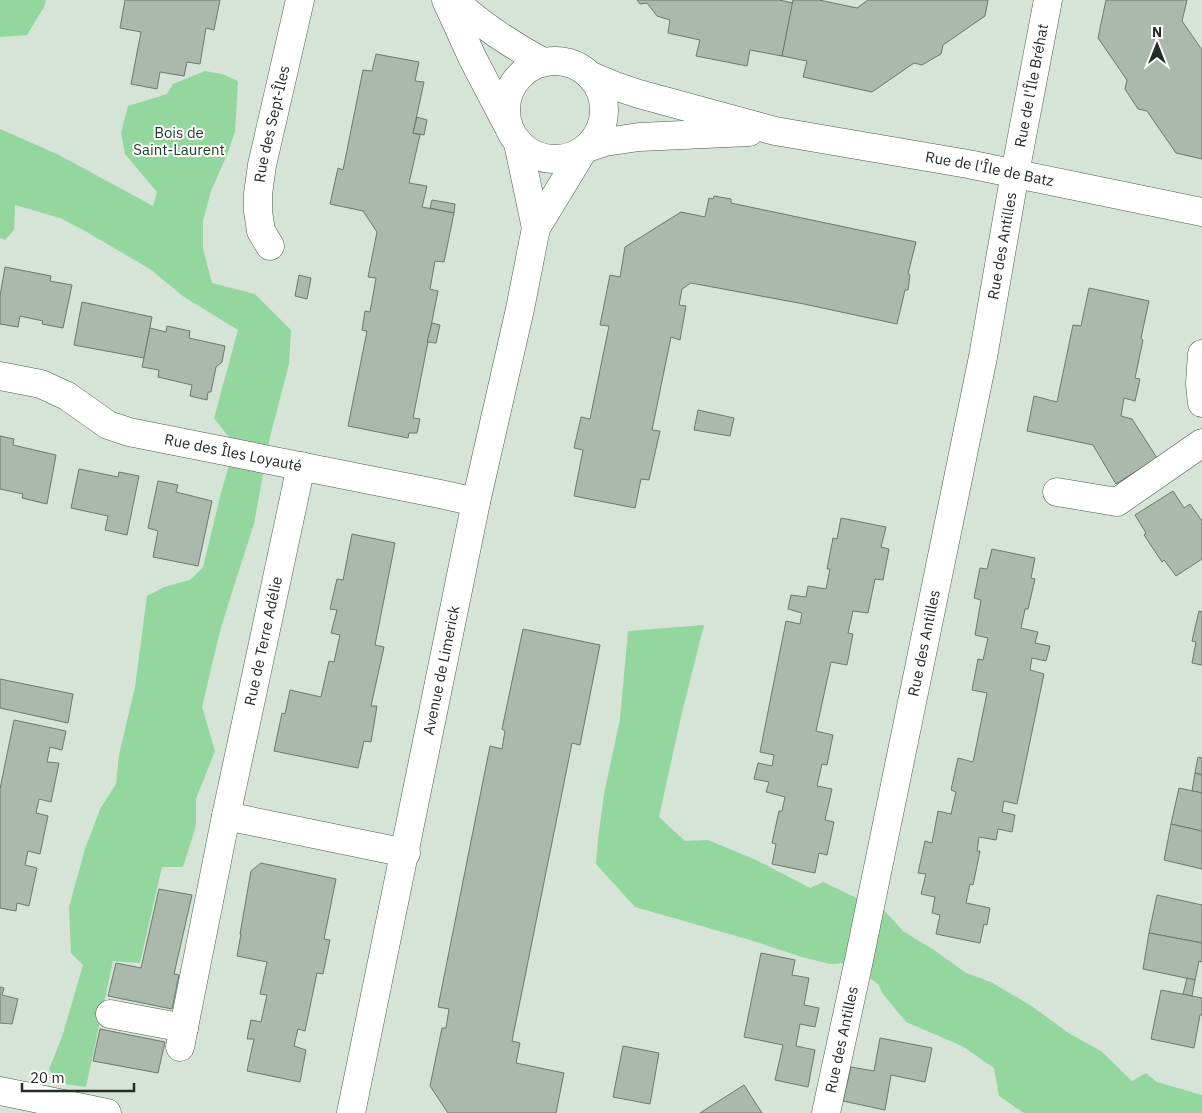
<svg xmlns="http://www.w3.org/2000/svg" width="1202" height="1113" font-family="'IBM Plex Sans',sans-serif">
  <rect width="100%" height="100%" fill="#d5e4d7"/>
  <g fill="#93d79f">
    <path d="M0 0H46L44 7 27 35 0 37Z"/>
    <path d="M205 71 222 74 238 81 235 132 227 155 211 191 203 221V249L212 283 255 294 291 330 289 364 269 441 254 524 233 589 220 631 202 707 215 751 196 799V826L183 867H162L140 963 113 961 86 1087 57 1083 49 1069 62 1037 83 965 71 953 69 907 85 849 100 809 116 784 119 755 135 687 147 596 164 587 190 580 203 567 222 489 235 445 214 418 238 330 184 297 150 269 85 231 60 218 15 205 14 230 5 240 0 238V129L59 155 153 206 157 192 125 154 121 133 128 106 167 94 173 84Z"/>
    <path d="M704 625 681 717 659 817 685 841 708 840 756 860 810 888 823 882 865 902 882 908 903 931 934 950 966 973 991 982 1030 1005 1070 1034 1101 1051 1132 1081 1146 1073 1157 1082 1202 1095V1113H1024L999 1096 994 1068 962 1046 906 1022 883 994 878 984 848 963 830 964 802 957 750 940 635 907 596 864 598 839 604 794 620 719 628 631Z"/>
  </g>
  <g fill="#abb9ad" stroke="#6c796e">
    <path d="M125 0H220L214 30 206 28 200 64 187 62 184 76 160 72 157 89 131 84 141 32 120 28Z"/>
    <path d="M637 0H779L793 3 782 56 750 50 747 66 696 56 700 40 668 33 670 20 657 16 647 3 640 4Z"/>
    <path d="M793 0H819L857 8 868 0H988L985 16 943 45 941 54 922 65 914 63 872 92 803 77 807 61 782 56Z"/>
    <path d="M1106 0H1187L1182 21 1202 50V159L1176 153 1147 111 1138 109 1125 89 1127 80 1098 38Z"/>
    <path d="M376 54 419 62 415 81 424 82 413 133 420 135 409 183 427 186 422 207 454 213 444 262 435 261 430 289 438 291 413 418 420 419 417 433H409L408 438 348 426 367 331 362 330 365 311 370 312 376 278 368 277 377 232 363 211 330 204 338 168 343 170 363 70 372 71Z"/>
    <path d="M417 117 427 120 424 135 413 133Z"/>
    <path d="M714 196 731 199V203L916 242 908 274 910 275 908 290H905L897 324 804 304 691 283 682 289 679 305 686 306 680 340 671 337 652 430 660 431 649 480 641 479 635 508 574 496 583 450 574 448 581 417 590 419 609 326 600 325 610 275 620 277 625 247 681 212 705 217 709 198 713 199Z"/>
    <path d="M432 200 455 204 454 213 430 208Z"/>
    <path d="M5 267 51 276 50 281 72 285 63 328 42 324 43 321 20 316 18 327 0 324V296Z"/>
    <path d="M299 275 311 278 307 299 295 296Z"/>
    <path d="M1089 288 1149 301 1141 338 1143 340 1135 378 1140 379 1135 401 1124 398 1121 416 1132 419 1157 458 1116 484 1093 445 1027 431 1034 396 1057 402 1073 325 1081 326Z"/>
    <path d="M82 302 152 317 144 358 74 345Z"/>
    <path d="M432 323 440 325 436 343 427 342Z"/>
    <path d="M167 326 190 331 189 338 225 346 222 362 216 367 211 392H208L207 400 190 396 192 385 158 377 159 370 142 367 150 328 166 332Z"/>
    <path d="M698 410 734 418 730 436 694 430Z"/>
    <path d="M0 436 14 439 13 445 56 455 47 504 22 498 23 494 0 489Z"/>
    <path d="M79 469 118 477 119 472 139 476 127 535 105 530 108 516 71 508Z"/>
    <path d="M158 481 178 485 176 492 212 501 198 566 153 557 158 531 148 528Z"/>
    <path d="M1173 491 1184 508 1190 504 1202 521V559L1176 576 1164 560 1162 562 1144 535 1146 533 1135 515Z"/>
    <path d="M841 518 886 527 881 547 889 549 883 580 875 579 868 613 853 611 848 633 853 634 847 665 831 662 816 731 833 735 827 765 822 764 817 786 832 789 825 820 834 822 827 855 819 853 815 873 772 864 776 844 772 843 779 811H782L785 797 766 792 769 782 754 779 758 763 772 766 774 755 760 752 786 621 800 624 802 613 788 609 791 595 806 597 808 586 826 589 830 569H827L833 538 837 539Z"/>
    <path d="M352 534 395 543 375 645 384 647 371 706H377L371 742 364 741 358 768 274 751 282 713 285 714 290 690 321 697 329 661 334 662 340 635 331 633 337 610 330 609 337 579 343 580Z"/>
    <path d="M992 549 1035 558 1031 578 1035 579 1028 609H1025L1021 628 1038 632 1035 643 1050 646 1046 661 1032 658 1030 670 1044 674 1017 804 1004 801 1002 812 1015 815 1012 832 998 829 996 840 979 837 977 851H980L973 885 970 884 966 903 990 908 987 925 984 924 980 943 936 934 940 915 932 913 935 897 921 894 926 874 918 873 925 841 932 843 938 811 951 814 956 792 951 790 958 758 973 762 987 693 972 690 978 659 983 660 988 638 975 635 981 600 974 598 980 568 987 569Z"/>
    <path d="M1199 611 1202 612V611V665L1192 663 1196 642 1192 641Z"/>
    <path d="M523 629 600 645 580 745 572 743 512 1041 520 1043 516 1063 564 1073 556 1113H448L430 1086 442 1028H446L449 1009 438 1007 490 746 502 749 505 731 502 729Z"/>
    <path d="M0 679 73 694 68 723 0 708Z"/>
    <path d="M14 720 66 731 62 750 50 747 47 762 59 763 51 802 39 799 36 813 48 816 40 854 28 851 25 865 37 868 29 906 17 903 16 911 0 908V789Z"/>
    <path d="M1198 757 1202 758V775L1195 773Z"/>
    <path d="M1195 773 1202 775V793L1192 791Z"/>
    <path d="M1179 788 1202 793V831L1171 824Z"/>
    <path d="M1171 824 1202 831V869L1164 860Z"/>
    <path d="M261 863 336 879 324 939 330 940 323 974 317 973 305 1031 298 1029 294 1046 306 1050 300 1082 247 1071 254 1039H247L251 1020 261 1022 267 995 260 994 267 962 237 956 241 934H240L251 871Z"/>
    <path d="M159 889 192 895 174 974 179 975 172 1009 108 996 116 963 141 968Z"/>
    <path d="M1157 895 1202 905V943L1149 933Z"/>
    <path d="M1149 933 1202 943V962L1199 961 1195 980 1143 969Z"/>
    <path d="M761 953 795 960 792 975 809 978 804 1005 819 1008 815 1027 800 1024 796 1046 815 1050 808 1087 775 1080 783 1045 744 1037Z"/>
    <path d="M1187 978 1195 980 1192 996 1183 994Z"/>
    <path d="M0 987 4 988 2 995 18 999 12 1024 0 1023Z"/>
    <path d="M1161 990 1202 998V1015H1200L1194 1048 1151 1039Z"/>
    <path d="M100 1029 165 1042 158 1073 93 1061Z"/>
    <path d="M880 1038 932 1048 925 1082 891 1075 885 1110 843 1101 851 1067 874 1071Z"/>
    <path d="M623 1046 659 1053 650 1104 613 1097Z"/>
    <path d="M744 1085 762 1113H700Z"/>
  </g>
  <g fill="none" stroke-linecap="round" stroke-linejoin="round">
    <g stroke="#4d5a4f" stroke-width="29">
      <g id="minor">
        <path d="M446 0 473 59 507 124"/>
        <path d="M454 0C480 25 512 45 543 62"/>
        <circle cx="555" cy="110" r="49"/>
        <path id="s1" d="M591 76 615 86 639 94 775 131 968 164 1202 212"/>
        <path d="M518 143 536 228"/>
        <path d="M587 148 605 142 639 137 749 132"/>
        <path id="s2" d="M270 246 261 231 258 211V194L262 165 300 0"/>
        <path d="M1202 354 1200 384 1202 403"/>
        <path id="s3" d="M0 376 41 384 67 396 108 425 129 432 440 494 476 502"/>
        <path d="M1057 492 1117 502 1202 443"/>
        <path id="s4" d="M226 816 301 466"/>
        <path d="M110 1014 184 1028"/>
        <path d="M180 1047 226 816 406 853"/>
        <path d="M0 1091 107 1113"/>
        <path id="s5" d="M351 1113 476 502 520 309 536 228 581 154"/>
        <path id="s6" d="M826 1113 859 960 983 357 1015 173 1048 0"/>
      </g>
    </g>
    <use href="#minor" stroke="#fff" stroke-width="28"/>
  </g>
  <g text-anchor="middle" stroke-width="4" stroke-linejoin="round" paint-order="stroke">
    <g font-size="15" fill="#252b26" stroke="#fff">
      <text dy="5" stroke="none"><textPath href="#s6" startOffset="1048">Rue de l'Île Bréhat</textPath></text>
      <text dy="5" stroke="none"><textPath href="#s2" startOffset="126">Rue des Sept-Îles</textPath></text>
      <text dy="5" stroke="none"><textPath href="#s1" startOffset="410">Rue de l'Île de Batz</textPath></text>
      <text dy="5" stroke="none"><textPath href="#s6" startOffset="885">Rue des Antilles</textPath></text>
      <text dy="5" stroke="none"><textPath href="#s3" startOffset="249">Rue des Îles Loyauté</textPath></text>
      <text dy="5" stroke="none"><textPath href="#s4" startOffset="179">Rue de Terre Adélie</textPath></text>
      <text dy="5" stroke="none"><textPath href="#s6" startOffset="480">Rue des Antilles</textPath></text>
      <text dy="5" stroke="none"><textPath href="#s5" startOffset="452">Avenue de Limerick</textPath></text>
      <text dy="5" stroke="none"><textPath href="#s6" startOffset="75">Rue des Antilles</textPath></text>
    </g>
    <g font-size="15" fill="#193d22" stroke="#fff">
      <text x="179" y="138">Bois de<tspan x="179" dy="17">Saint-Laurent</tspan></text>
    </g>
  </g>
  <g transform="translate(1157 45)" stroke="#ffffff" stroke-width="4" paint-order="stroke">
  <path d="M0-4L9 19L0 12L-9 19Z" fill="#252b26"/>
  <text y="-8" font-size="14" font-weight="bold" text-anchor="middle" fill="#252b26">N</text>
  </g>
  <path d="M22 1083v8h112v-8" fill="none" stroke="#252b26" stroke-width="2.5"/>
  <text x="30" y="1083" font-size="15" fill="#252b26" stroke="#ffffff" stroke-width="4" paint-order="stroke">20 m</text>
</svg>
